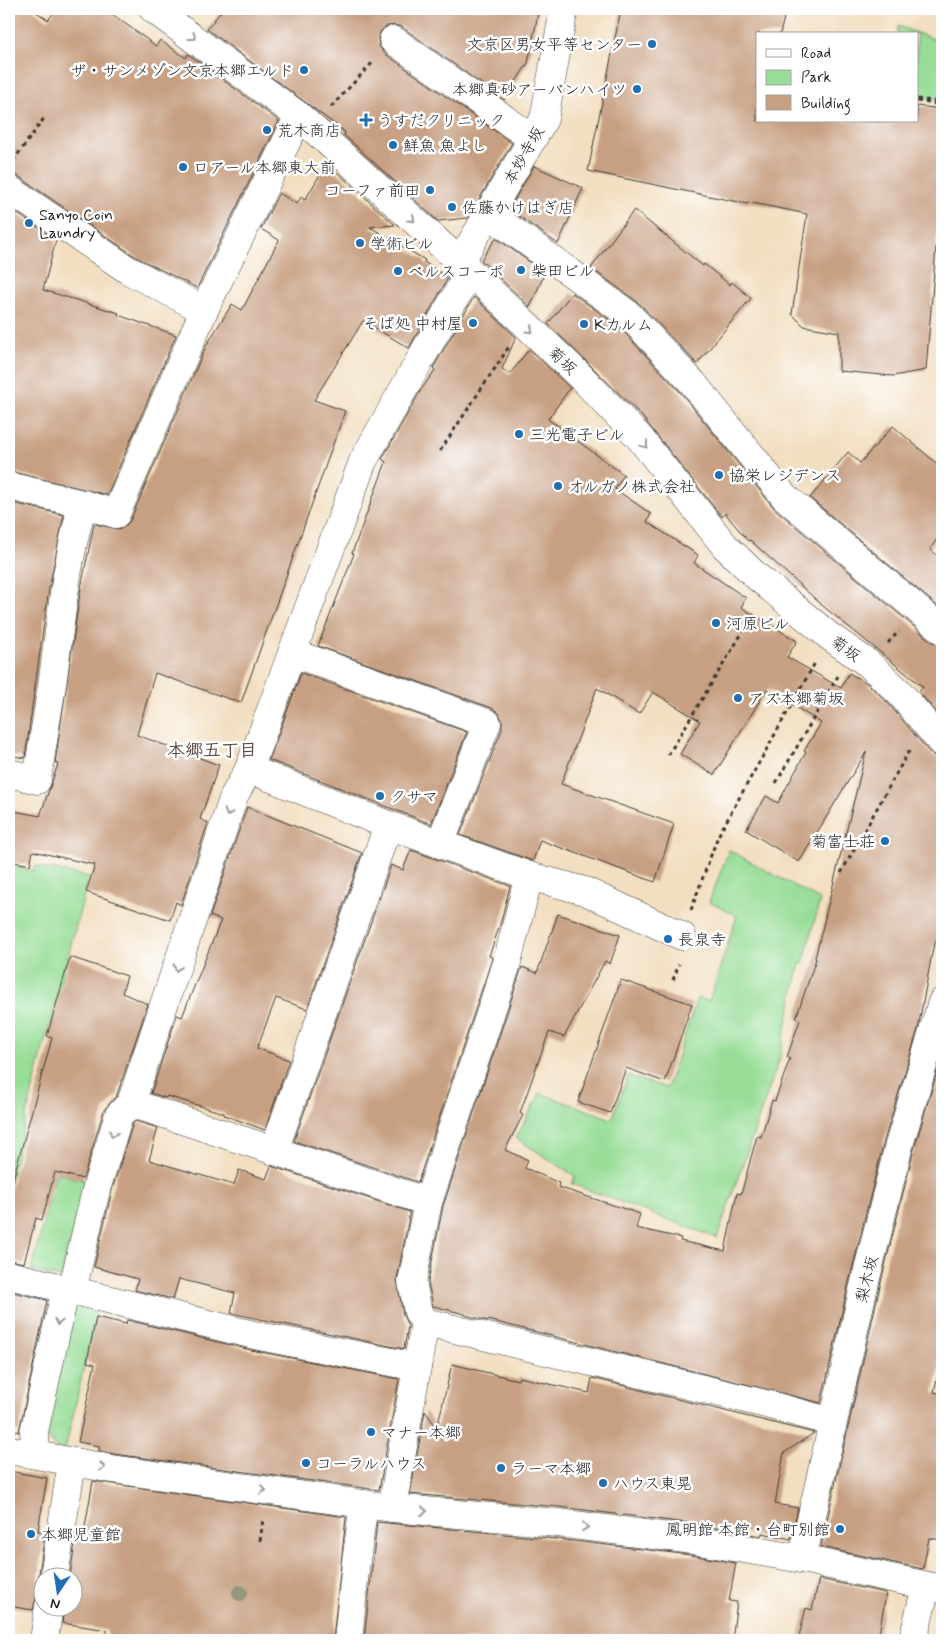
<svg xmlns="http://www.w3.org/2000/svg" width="951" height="1649" font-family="Mynerve,'Klee One',sans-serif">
  <rect width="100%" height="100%" fill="#fff"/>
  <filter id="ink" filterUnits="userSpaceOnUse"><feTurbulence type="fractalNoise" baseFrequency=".02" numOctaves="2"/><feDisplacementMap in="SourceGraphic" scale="10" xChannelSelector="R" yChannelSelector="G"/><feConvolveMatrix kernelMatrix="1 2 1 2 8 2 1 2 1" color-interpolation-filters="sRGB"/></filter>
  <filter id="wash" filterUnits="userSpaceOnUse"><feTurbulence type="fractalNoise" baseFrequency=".0096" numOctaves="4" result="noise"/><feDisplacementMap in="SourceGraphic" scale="20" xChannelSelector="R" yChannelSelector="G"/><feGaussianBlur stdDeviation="1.12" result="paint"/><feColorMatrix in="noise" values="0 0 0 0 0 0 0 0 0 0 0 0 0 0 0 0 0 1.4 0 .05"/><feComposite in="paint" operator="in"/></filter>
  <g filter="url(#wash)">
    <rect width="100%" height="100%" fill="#f2dfc1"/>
    <g fill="#97dd97" stroke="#5a7c5a">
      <path d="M898 26 942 42V100L917 96V34H897Z"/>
      <path d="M729 850 820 900 803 964 800 963 779 1060 717 1238 572 1184 575 1176 516 1138 540 1093 612 1119 628 1076 667 1088 697 998 709 1001 737 916 709 902Z"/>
      <path d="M9 866 33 871 35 866 89 877 42 1053 9 1186Z"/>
      <path d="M56 1173 86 1181 61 1278 31 1271Z"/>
      <path d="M98 1305 65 1450 56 1448 43 1429 71 1306Z"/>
    </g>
    <g id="blocks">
      <g fill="#c7a083">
        <path d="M9 9H32L48 20 57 9H105L156 46 160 40 186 58 188 54 279 121 197 288 136 257 18 176 9 174Z"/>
        <path d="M223 9H539L528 63 504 100 402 27 395 25 387 26 381 31 378 38 379 46 384 53 512 143 468 218 438 221 344 135 345 132 207 29Z"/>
        <path d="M621 9H786L780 34H757V121H917V106L942 109V173L926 370 893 376 839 371V332L804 326 792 314 807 214 748 202V204L588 171Z"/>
        <path d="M327 163 395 225 370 227 425 260 424 262 448 278 409 348 363 321 314 400 345 411 241 703 155 673 137 735 219 765 200 819 208 823 181 905 176 902 170 920 86 892 95 865 33 851 30 865 9 861V810L40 816 58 764 55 763 80 593 94 524 119 529 125 526 130 521 206 346 232 304 242 310 279 240 261 229 279 193 297 204 301 197 305 200Z"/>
        <path d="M534 166 583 188 558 244 509 209Z"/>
        <path d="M9 208 56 240 43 290 119 313 118 315 176 335 107 495 9 471Z"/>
        <path d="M634 210 703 266 704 264 730 285 732 282 751 298 697 364 639 303 591 268Z"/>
        <path d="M496 238 545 273 530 307 481 260Z"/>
        <path d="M572 293 618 326 681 393 774 508 932 642 942 645V719L919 692 923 687 823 606 750 540 748 541 725 513 722 517 640 414 548 324Z"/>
        <path d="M474 297 516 337 502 369 510 374 529 349 570 388 548 419 624 475 615 489 651 514 647 522 698 555 694 563 746 598 741 607 797 641 787 657 841 688 849 673 868 684 888 703 930 753 936 757 942 758V927L933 948 918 1029 884 1141 849 1282 821 1403 488 1320V1321L465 1315V1314L433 1306 428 1282 443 1206 522 967 537 973 558 914 620 935 610 964 605 961 564 1037 549 1032 520 1113 523 1115 505 1150 528 1160 525 1168 559 1183 558 1187 640 1214 636 1228 681 1238 680 1241 725 1251 737 1193 741 1194 757 1136 761 1137 772 1100 775 1101 790 1058 787 1057 800 1020 796 1018 816 959 815 958 866 752 799 862 746 830 766 796 778 803 806 752 804 751 821 723 767 689 714 775 680 754 700 721 653 692 639 714 597 688 561 784 674 824 655 882 540 840 533 861 460 835 502 729V721L499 713 492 708 318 646 354 554 352 553 386 462 382 459 421 390 435 370 433 368Z"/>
        <path d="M893 426 942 468V532L930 549 942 560V610L810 498 848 452 860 463Z"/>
        <path d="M9 502 64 515 49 588 25 758 9 755Z"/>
        <path d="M301 673 467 732 431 824 269 760Z"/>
        <path d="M247 807 362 853 307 1009 276 998 257 1048 289 1060 265 1130 224 1115V1113L167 1096 166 1098 151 1093 177 1015 182 1017 221 920 210 916Z"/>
        <path d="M411 850 510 886 500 925 489 956 492 957 491 962 418 1182 294 1141 391 865 403 870Z"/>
        <path d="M70 957 127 976 122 993 148 1004 117 1095 104 1110 83 1179 55 1172 42 1220 36 1218 24 1263 9 1260V1194L52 1038 47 1036Z"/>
        <path d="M621 980 692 1004 665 1082 626 1068 610 1113 578 1102Z"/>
        <path d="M942 1055V1357L934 1392 942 1394V1540L929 1538 923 1569 821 1547 879 1290 914 1149Z"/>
        <path d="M135 1121 158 1128 149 1160 234 1185 239 1170 266 1179 271 1166 410 1212 397 1279 403 1315 408 1326 404 1349 231 1313 235 1293 179 1279 173 1299 135 1290 138 1279 94 1267 112 1190 133 1123Z"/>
        <path d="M9 1291 47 1300 19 1432 9 1430Z"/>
        <path d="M96 1317 126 1324 127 1320 251 1350 399 1379 379 1490 114 1454 99 1451V1446L78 1442 95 1364 87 1362Z"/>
        <path d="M452 1364 518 1380 519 1377 589 1393 592 1378 814 1433 784 1453 775 1504 798 1508 791 1539 762 1533 761 1536 695 1524 560 1507 410 1494 425 1411 437 1428Z"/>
        <path d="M9 1471 47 1478 38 1531 45 1532 39 1574V1581L42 1586V1592L36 1597 33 1610 9 1606Z"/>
        <path d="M93 1481 346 1517 333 1640H146L107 1636V1630L62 1623 64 1606H72V1576H70L76 1537 83 1538Z"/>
        <path d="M377 1522 556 1539 691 1555 736 1563 729 1601 737 1602 732 1640H364Z"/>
        <path d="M819 1579 886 1593 878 1640H798L806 1608 812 1610Z"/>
      </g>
    </g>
  </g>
  <g filter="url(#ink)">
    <use href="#blocks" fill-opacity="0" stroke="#3c3935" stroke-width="1"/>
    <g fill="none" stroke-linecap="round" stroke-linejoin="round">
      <g stroke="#3c3935" stroke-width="29">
        <g id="minor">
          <path d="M153 9 299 116 460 262 581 377 639 437 725 546 755 575 829 636 869 664 899 692 942 743"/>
          <path d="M393 40 533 139"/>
          <path d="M9 189 128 270 204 310"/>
          <path d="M489 214 628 314 693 383 784 496 942 630"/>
          <path d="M460 262 544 119 564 9"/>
          <path d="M9 486 83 504 116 514 204 310 299 116"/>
          <path d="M293 653 487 723 440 844"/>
          <path d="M249 769 388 825 529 876 585 891 682 936"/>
          <path d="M9 773 37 780C42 746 48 712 53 678 61 619 66 561 83 504"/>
          <path d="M131 1103 428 1202"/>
          <path d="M274 1151 388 825"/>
          <path d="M9 1275 254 1335 417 1367"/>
          <path d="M425 1322 766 1404 832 1422"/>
          <path d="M9 1450 112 1469 392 1508 558 1523 693 1540 802 1559 942 1589"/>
          <path d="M37 1455 34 1432 63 1301 72 1291 97 1186 119 1115 131 1103 234 796 249 769 363 461 469 273"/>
          <path d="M392 1508 425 1322 418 1312 412 1282 428 1202 506 966 529 876"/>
          <path d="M802 1559 864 1286 899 1145 942 1002"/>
          <path d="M54 1576 72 1462"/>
          <path d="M44 1640 49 1606"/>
          <path d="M348 1640 356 1561 364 1504"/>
          <path d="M913 1640 926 1586"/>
        </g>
      </g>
      <g stroke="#3c3935" stroke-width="3" stroke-dasharray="4 4" stroke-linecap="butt">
        <path d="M917 99 942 102"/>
        <path d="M917 101 942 105"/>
        <path d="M331 107 374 61"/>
        <path d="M13 161 45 117"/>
        <path d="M440 451 509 347"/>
        <path d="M888 643 899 631"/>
        <path d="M668 755 755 612"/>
        <path d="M776 783 838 676"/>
        <path d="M841 873 910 749"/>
        <path d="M691 910 718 836 816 661"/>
        <path d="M673 980 679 964"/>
        <path d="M260 1541 263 1519"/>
      </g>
      <use href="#minor" stroke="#fff" stroke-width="28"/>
    </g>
    <circle fill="#94997e" cx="240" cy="1593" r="8"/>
    <defs><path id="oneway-chevron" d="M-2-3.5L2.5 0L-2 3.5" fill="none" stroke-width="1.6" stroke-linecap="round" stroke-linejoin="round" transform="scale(1.25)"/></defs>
    <g stroke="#999">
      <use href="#oneway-chevron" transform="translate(193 37) rotate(36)"/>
      <use href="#oneway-chevron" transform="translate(412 219) rotate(43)"/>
      <use href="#oneway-chevron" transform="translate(530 330) rotate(43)"/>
      <use href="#oneway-chevron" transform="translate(645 445) rotate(52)"/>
      <use href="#oneway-chevron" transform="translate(228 813) rotate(108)"/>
      <use href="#oneway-chevron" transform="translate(177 968) rotate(109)"/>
      <use href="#oneway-chevron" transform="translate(113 1134) rotate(107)"/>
      <use href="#oneway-chevron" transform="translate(58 1322) rotate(103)"/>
      <use href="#oneway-chevron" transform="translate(102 1467) rotate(9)"/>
      <use href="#oneway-chevron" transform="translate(263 1490) rotate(8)"/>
      <use href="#oneway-chevron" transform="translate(424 1511) rotate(5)"/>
      <use href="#oneway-chevron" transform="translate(585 1527) rotate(7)"/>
    </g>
  </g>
  <g fill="#1f6fb2" stroke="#fff" stroke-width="2">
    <circle cx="652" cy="44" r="5"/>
    <circle cx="304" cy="70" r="5"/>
    <circle cx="637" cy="89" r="5"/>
    <path d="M363.5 112.5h5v5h5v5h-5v5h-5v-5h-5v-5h5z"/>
    <circle cx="267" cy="130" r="5"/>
    <circle cx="393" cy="145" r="5"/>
    <circle cx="183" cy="167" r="5"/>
    <circle cx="430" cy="190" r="5"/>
    <circle cx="452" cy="207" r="5"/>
    <circle cx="29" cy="223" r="5"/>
    <circle cx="360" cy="243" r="5"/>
    <circle cx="521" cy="270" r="5"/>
    <circle cx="398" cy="271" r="5"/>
    <circle cx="473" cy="323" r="5"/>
    <circle cx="584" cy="324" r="5"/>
    <circle cx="519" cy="434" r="5"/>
    <circle cx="719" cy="475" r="5"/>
    <circle cx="558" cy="486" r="5"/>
    <circle cx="716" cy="623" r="5"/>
    <circle cx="738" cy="698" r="5"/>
    <circle cx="380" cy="796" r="5"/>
    <circle cx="885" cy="841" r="5"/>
    <circle cx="668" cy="939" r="5"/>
    <circle cx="371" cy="1432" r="5"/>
    <circle cx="306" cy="1463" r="5"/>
    <circle cx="501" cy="1468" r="5"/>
    <circle cx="603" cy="1483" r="5"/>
    <circle cx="840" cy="1529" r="5"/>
    <circle cx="31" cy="1534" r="5"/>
  </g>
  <g text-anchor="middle" stroke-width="5" stroke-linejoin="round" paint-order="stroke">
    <g font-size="16" fill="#1c1c1c" stroke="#fff" text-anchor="start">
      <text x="642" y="50" text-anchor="end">文京区男女平等センター</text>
      <text x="294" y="76" text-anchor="end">ザ・サンメゾン文京本郷エルド</text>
      <text x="627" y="95" text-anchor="end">本郷真砂アーバンハイツ</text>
      <text x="377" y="126">うすだクリニック</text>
      <text x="277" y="136">荒木商店</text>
      <text x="403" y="151">鮮魚 魚よし</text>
      <text x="193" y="173">ロアール本郷東大前</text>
      <text x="420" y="196" text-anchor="end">コーファ前田</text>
      <text x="462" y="213">佐藤かけはぎ店</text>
      <text x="39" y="220">Sanyo Coin<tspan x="39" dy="18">Laundry</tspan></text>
      <text x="370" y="249">学術ビル</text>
      <text x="531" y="276">柴田ビル</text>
      <text x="408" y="277">ベルスコーポ</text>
      <text x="463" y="329" text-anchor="end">そば処 中村屋</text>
      <text x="594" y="330">Kカルム</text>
      <text x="529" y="440">三光電子ビル</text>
      <text x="729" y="481">協栄レジデンス</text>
      <text x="568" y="492">オルガノ株式会社</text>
      <text x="726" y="629">河原ビル</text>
      <text x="748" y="704">アズ本郷菊坂</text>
      <text x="390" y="802">クサマ</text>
      <text x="875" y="847" text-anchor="end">菊富士荘</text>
      <text x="678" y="945">長泉寺</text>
      <text x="381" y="1438">マナー本郷</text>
      <text x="316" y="1469">コーラルハウス</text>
      <text x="511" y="1474">ラーマ本郷</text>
      <text x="613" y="1489">ハウス東晃</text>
      <text x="830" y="1535" text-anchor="end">鳳明館 本館・台町別館</text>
      <text x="41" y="1540">本郷児童館</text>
    </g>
    <g font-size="16" fill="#1c1c1c" stroke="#fff">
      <text transform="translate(523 155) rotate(-60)" y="6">本妙寺坂</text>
      <text transform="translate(563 360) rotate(43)" y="6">菊坂</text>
      <text transform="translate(846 648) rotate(35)" y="6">菊坂</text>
      <text transform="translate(866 1279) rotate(-76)" y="6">梨木坂</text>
    </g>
    <g font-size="18" font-weight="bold" fill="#584a40" stroke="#fff">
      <text x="212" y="756">本郷五丁目</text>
    </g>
  </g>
  <rect width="951" height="1649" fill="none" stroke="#fff" stroke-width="30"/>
  <rect x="756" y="32" width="162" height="90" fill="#ffffff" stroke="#a4a4a4"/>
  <rect x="766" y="49" width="25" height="8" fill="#ffffff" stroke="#a4a4a4"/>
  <text x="801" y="58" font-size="15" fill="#1c1c1c">Road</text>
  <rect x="766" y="70" width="25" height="15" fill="#97dd97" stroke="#a4a4a4"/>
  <text x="801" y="82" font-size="15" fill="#1c1c1c">Park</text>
  <rect x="766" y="95" width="25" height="15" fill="#c7a083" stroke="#a4a4a4"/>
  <text x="801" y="108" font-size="15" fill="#1c1c1c">Building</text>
  <g transform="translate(58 1592) rotate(193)"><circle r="24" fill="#ffffff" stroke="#a4a4a4"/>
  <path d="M0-4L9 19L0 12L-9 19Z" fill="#1f6fb2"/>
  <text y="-8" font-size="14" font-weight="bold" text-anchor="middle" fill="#1c1c1c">N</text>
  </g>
</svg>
